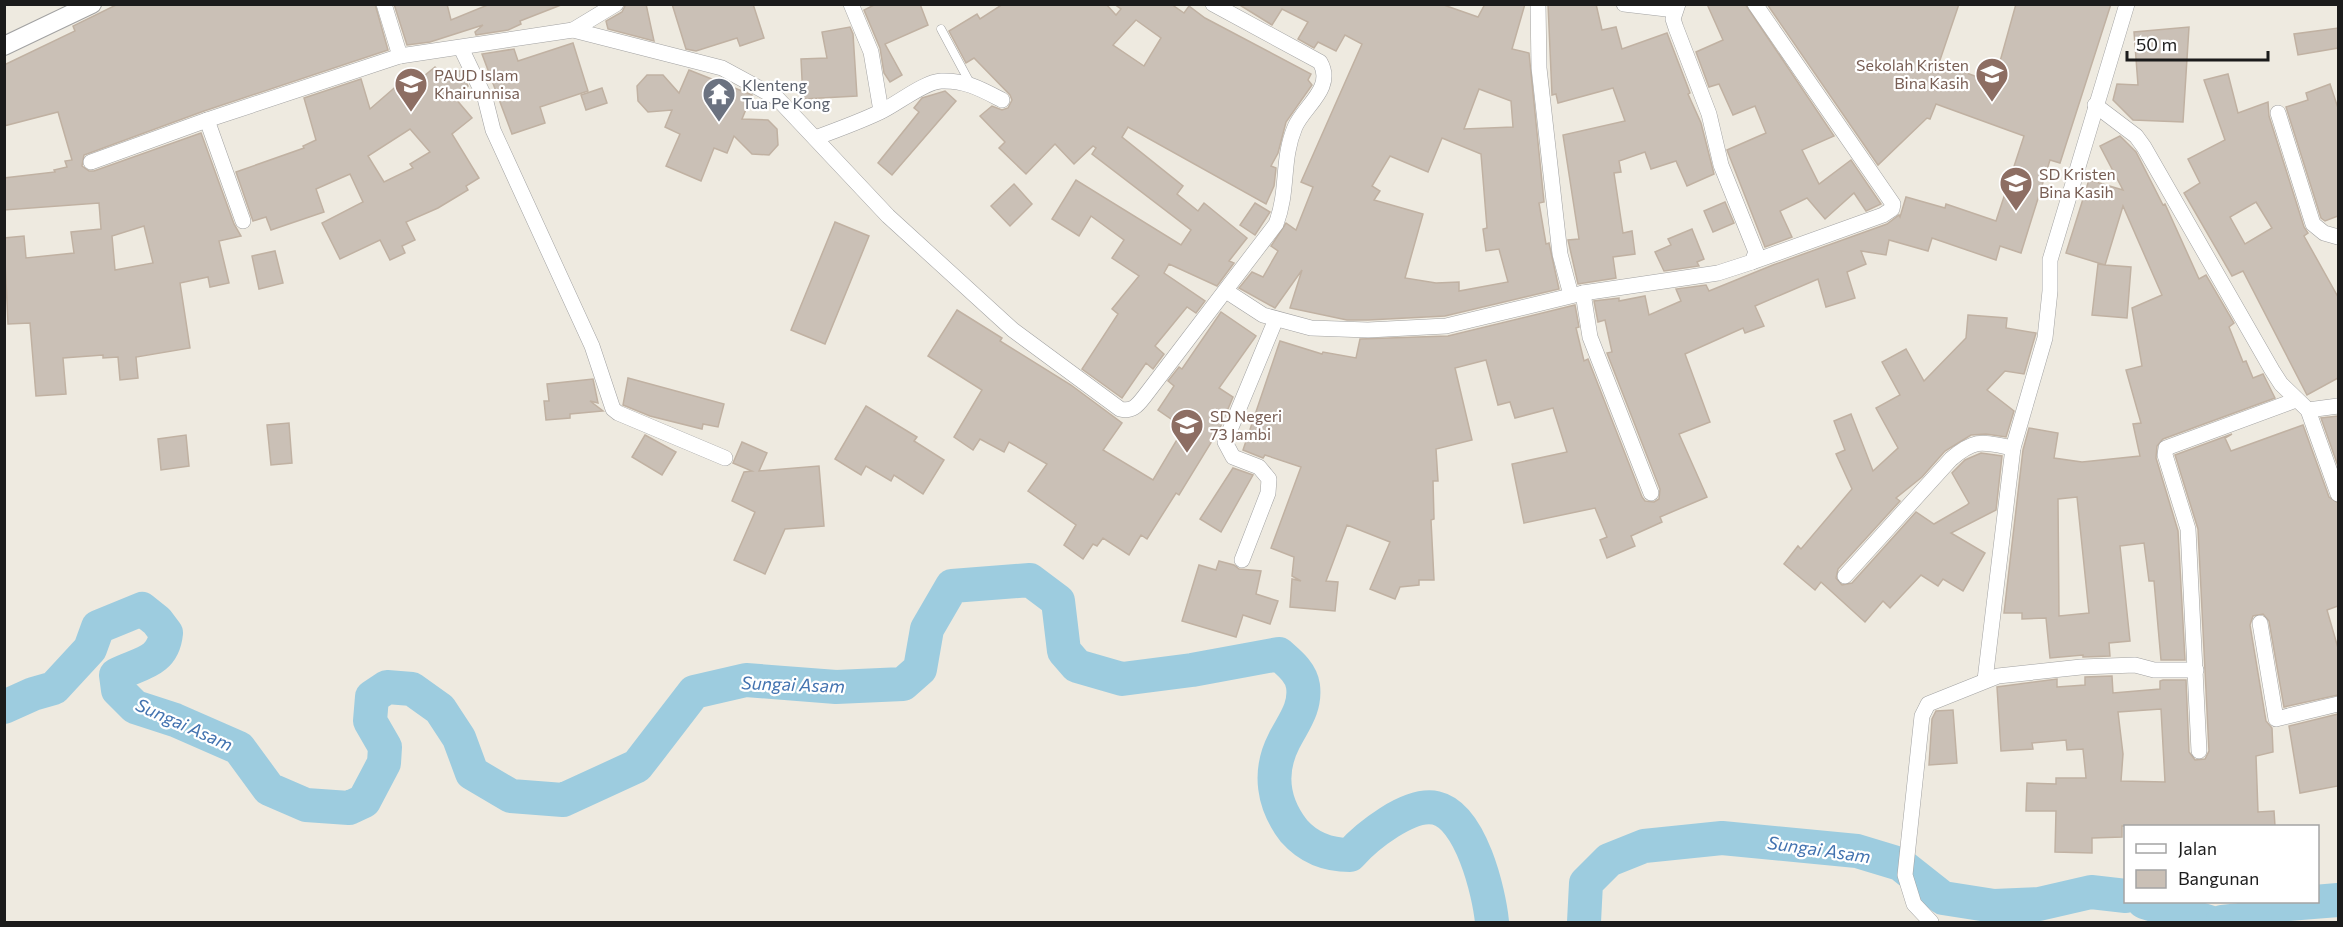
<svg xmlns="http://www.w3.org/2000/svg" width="2343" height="927" font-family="Commissioner,sans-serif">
  <rect width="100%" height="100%" fill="#eeeae0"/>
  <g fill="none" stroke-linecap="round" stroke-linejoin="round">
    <g stroke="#9dccdf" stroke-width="34">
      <path d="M4 707 33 694 54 688 90 649 98 627 142 609 157 621 166 633C163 663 139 663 116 675L118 690 135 707 175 720 239 748 269 789 306 805 349 808 364 801 384 763 385 747 370 721 372 697 387 687 412 689 440 709 459 738 472 773 511 796 563 800 637 766 694 692 746 680 836 687 903 684 920 669 927 629 952 586 1030 580 1058 601 1064 651 1077 666 1122 679 1192 670 1279 654C1289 663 1301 672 1303 686 1306 708 1293 723 1284 741 1268 772 1273 804 1294 831 1309 848 1328 855 1350 855 1366 837 1409 802 1436 808 1471 816 1489 892 1492 922"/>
      <path d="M2144 902 2209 922"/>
      <path d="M1584 922 1586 883 1609 860 1644 846 1722 838 1857 851 1900 864 1943 898 1994 906 2039 904 2091 892 2126 896"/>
      <path d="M2222 922 2241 920 2277 905 2338 900"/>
    </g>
  </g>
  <g fill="#cac0b6" stroke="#c0b1a2" stroke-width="1.5" fill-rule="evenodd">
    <path d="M118 4H375L388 50 204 111 84 155 82 166 89 171H94L201 133 234 224 241 236 219 241 229 283 210 287 208 277 180 283 190 348 136 357 138 378 120 380 118 357 103 358V355L63 358 66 394 36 396 30 323 8 324 4 238 24 236 26 258 74 253 71 232 101 229 99 203 4 210V178L55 172 54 170 67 167 65 161 72 160 58 112 4 126V65L75 31 73 26ZM144 226 153 263 115 270 112 236Z"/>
    <path d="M394 4H447L451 20 490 4 561 5 520 21 521 24 508 30 476 35 475 32 483 25 430 42 407 45Z"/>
    <path d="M626 4H646L654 41 608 29 606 21 622 12Z"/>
    <path d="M672 4H753L764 38 740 46 737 38 696 51 686 49Z"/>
    <path d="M876 4H920L928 25 885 44 902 75 890 82 884 73 880 48 864 10Z"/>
    <path d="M1003 4H1106L1116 15 1121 9 1114 4H1171L1184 13 1189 6 1205 18 1311 74 1308 80 1312 85 1286 122 1278 153 1271 166 1276 168 1274 186 1266 204 1128 127 1122 137 1183 186 1177 194 1198 211 1204 203 1247 238 1229 261 1234 263 1217 286 1169 264 1164 273 1205 301 1196 313 1187 307 1155 346 1164 354 1153 369 1146 363 1122 398 1082 369 1118 314 1112 309 1139 276 1112 258 1124 240 1091 216 1079 236 1052 219 1076 180 1181 245 1191 230 1092 154 1096 148 1093 146 1074 164 1055 144 1026 174 999 148 1005 142 980 116 992 106 1002 110 1008 108 1012 100 1010 95 974 58 966 63 949 31 977 14 980 19ZM1136 20 1161 38 1144 66 1113 45Z"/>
    <path d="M1238 4H1441L1478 17 1485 4H1525L1512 49 1529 53 1544 202 1539 203 1546 244 1549 243 1559 289 1445 316 1368 320H1347L1290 308 1302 270 1275 308 1239 288 1252 272 1263 277 1278 251 1271 246 1286 223 1296 230 1313 187 1301 182 1362 44 1345 35 1336 51 1318 42 1314 48 1298 39 1308 22 1282 9 1272 25ZM1479 89 1511 101 1513 127 1464 129ZM1442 138 1481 154 1487 228 1483 229 1486 251 1499 249 1508 282 1459 291V282L1436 283 1405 278 1423 214 1374 200 1380 191 1372 186 1390 156 1428 172Z"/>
    <path d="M1548 4H1596L1602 30 1616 27 1622 49 1667 33 1690 93 1688 94 1701 123 1714 174 1687 186 1676 161 1651 169 1645 152 1619 161 1621 172 1614 173 1623 233 1632 231 1635 254 1613 257 1616 278 1578 284 1568 240 1579 239 1563 135 1625 121 1613 88 1558 103 1556 94 1552 95Z"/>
    <path d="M1707 4H1745L1834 136 1802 150 1819 184 1851 160 1881 204 1866 211 1854 193 1825 219 1807 198 1780 211 1792 237 1765 247 1727 150 1766 133 1755 106 1733 115 1719 84 1709 87 1696 52 1723 40Z"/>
    <path d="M1767 4H1959L1939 63 1994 83 2016 4H2111L2060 163 2050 160 2021 253 2000 246 1996 260 1932 238 1928 251 1889 240 1886 255 1861 251 1866 264 1847 272 1855 298 1826 307 1818 279 1755 306 1764 326 1745 333 1743 328 1685 354 1710 422 1679 434 1707 497 1660 517 1662 522 1631 536 1635 546 1607 558 1600 540 1607 537 1595 508 1524 523 1512 464 1567 452 1553 408 1515 418 1510 402 1498 405 1486 360 1455 368 1472 440 1436 449 1438 481H1433L1434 519 1431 520 1434 580H1419V585L1400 587 1395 599 1370 589 1390 542 1347 525 1326 581 1338 582 1335 611 1290 607 1292 579 1301 581 1292 576 1294 557 1271 548 1301 467 1265 455 1263 458 1243 450 1280 341 1322 354 1323 352 1356 358 1360 339 1448 336 1575 305 1579 327 1576 328 1584 361 1588 359 1642 497 1645 501 1654 502 1659 499 1660 489 1607 353 1612 352 1605 320 1598 322 1594 301 1619 298V301L1645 296 1649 315 1681 301 1676 289 1706 285 1709 291 1773 265 1887 224 1899 215 1900 217 1906 197 1945 208 1946 204 1996 221 2024 136 1936 104 1930 119 1927 118 1878 165Z"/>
    <path d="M850 27 853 34 857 96 803 99 801 59 827 58 822 32Z"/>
    <path d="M2189 27 2183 122 2133 120 2113 100 2117 84 2138 85 2134 32Z"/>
    <path d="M2338 28V48L2298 55 2294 34Z"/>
    <path d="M573 43 588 91 540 107 545 123 512 134 482 54 514 49 518 61Z"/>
    <path d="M435 67 447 80 457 71H461L468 86 455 98 472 118 452 134 479 178 466 186 468 190 438 208 406 222 415 240 402 246 405 253 390 260 380 240 340 259 322 223 363 202 350 174 316 189 324 212 271 230 266 217 253 221 236 172 304 148 303 146 316 140 304 98 361 79 370 109 400 83 404 87 416 77 419 80ZM410 129 430 152 410 164 413 168 384 182 368 156Z"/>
    <path d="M689 70 752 95 742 119 768 120 777 129 778 145 769 155 752 154 734 136 727 153 714 148 701 181 666 166 680 134 665 127 672 110 648 112 638 101 637 86 647 75H663L679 93Z"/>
    <path d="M2228 74 2238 113 2268 102 2269 116 2304 227 2308 233 2304 236 2338 297V378L2307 395 2243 271 2232 276 2184 193 2200 183 2188 159 2225 140 2204 80ZM2256 202 2272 228 2245 244 2230 217Z"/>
    <path d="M2330 84 2338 108V216L2325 221 2321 218 2286 107 2308 100 2306 93Z"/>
    <path d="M602 88 607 103 586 110 581 95Z"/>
    <path d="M945 91 956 101 892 175 878 163 919 112 914 108 922 98Z"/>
    <path d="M2120 136 2136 152 2163 205 2165 204 2199 279 2206 275 2234 323 2229 327 2243 362 2246 361 2253 378 2263 374 2275 398 2163 439 2157 446 2156 458 2178 531 2185 660H2161L2154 581H2149L2144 543 2120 546 2130 641 2109 643 2110 656 2083 657V655L2050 658 2046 618 2022 619V613H2004L2023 450 2029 428 2058 433 2054 458 2082 462 2140 456 2133 424 2141 423 2126 370 2142 366 2132 308 2162 295 2123 206 2105 265 2131 267 2127 318 2092 315 2098 264 2105 265 2066 253 2089 180 2123 190 2100 146ZM2077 497 2089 613 2059 616 2058 499Z"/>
    <path d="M1014 184 1032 204 1010 226 991 206Z"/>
    <path d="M1725 202 1734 223 1713 232 1704 211Z"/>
    <path d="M1255 203 1270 212 1255 235 1240 225Z"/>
    <path d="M835 222 869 236 825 344 791 330Z"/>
    <path d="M1692 229 1704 259 1697 262 1699 266 1664 271 1655 252 1671 245 1668 239Z"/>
    <path d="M275 251 283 283 259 289 252 256Z"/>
    <path d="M957 310 1002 338 1000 341 1071 385 1122 423 1103 450 1153 480 1184 428 1158 410 1174 386 1168 381 1179 367 1182 369 1221 312 1256 336 1219 388 1233 397 1220 428 1179 495 1176 493 1147 539 1141 535 1129 555 1103 538 1097 546 1093 544 1083 559 1064 545 1076 525 1028 491 1047 464 1009 442 1004 452 980 439 973 450 954 437 982 390 928 356Z"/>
    <path d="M1968 315 2007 318 2006 328 2036 333 2024 374 2005 371 1987 390 2014 411 2006 437 1986 434 1971 435 1945 451 1922 477 1896 498 1900 501 1838 569 1836 578 1842 585 1852 583 1916 512 1934 524 1967 505 1969 503 1952 473 1965 460 1981 453 2002 456 1996 510 1951 533 1985 553 1963 591 1943 579 1938 586 1921 575 1890 608 1883 601 1865 622 1821 582 1815 590 1784 564 1798 546 1801 549 1852 489 1836 454 1845 450 1834 421 1851 414 1873 471 1898 448 1876 408 1900 395 1882 362 1906 349 1924 381 1966 338Z"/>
    <path d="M628 378 724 404 718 427 703 424 702 429 650 416 623 405Z"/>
    <path d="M593 379 598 403 590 401 603 411 570 414V418L546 420 544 401H549L547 384Z"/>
    <path d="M866 406 917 437 914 441 944 460 923 494 894 475 891 481 866 466 861 475 835 459Z"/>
    <path d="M2338 416V466L2321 418Z"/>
    <path d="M289 423 292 463 271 465 267 425Z"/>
    <path d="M2303 425 2329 497 2338 503V606L2327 610 2338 648V695L2284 707 2269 621 2263 614 2253 616 2250 625 2266 721 2272 728 2273 752 2256 756 2258 812 2274 811 2275 826H2122V837L2092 838V853L2055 852 2056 811H2026L2027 783 2056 784V778H2086L2083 749 2067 750 2066 740 2032 743 2033 749 2001 751 1997 687 2057 679V687L2085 685V677L2112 676 2113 693 2160 689V681L2163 680H2186L2189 752 2195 760 2205 759 2209 751 2198 529 2175 455 2232 434 2225 438 2231 451ZM2161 709 2165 782 2121 781 2123 754 2118 712Z"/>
    <path d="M186 435 189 466 161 470 158 439Z"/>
    <path d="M645 435 676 452 662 475 632 457Z"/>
    <path d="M742 442 767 453 759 471 819 466 824 526 785 529 765 574 734 560 755 512 732 501 744 472 752 471 733 463Z"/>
    <path d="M1233 468 1253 475 1221 532 1200 519Z"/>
    <path d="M1219 561 1234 565 1239 569 1261 571 1256 594 1278 601 1270 624 1243 615 1236 637 1182 621 1199 565 1216 570Z"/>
    <path d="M1953 710 1957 763 1929 765 1932 719 1936 711Z"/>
    <path d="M2338 714V786L2300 793 2289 726Z"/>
  </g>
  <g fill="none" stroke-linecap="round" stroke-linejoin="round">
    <g stroke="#a2a2a2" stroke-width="9">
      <path id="service" d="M941 29 970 83"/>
    </g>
    <g stroke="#a2a2a2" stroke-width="16">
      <g id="minor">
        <path d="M384 4 400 56"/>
        <path d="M851 4 871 52 881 111"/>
        <path d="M1538 4 1539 68 1560 254 1571 295"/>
        <path d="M1624 4 1675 10"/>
        <path d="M573 30 616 4"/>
        <path d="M461 48 485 98 493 130 592 346 613 409 618 413 725 458"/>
        <path d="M2095 105 2136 136 2144 147 2272 370 2281 384 2308 410 2338 494"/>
        <path d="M2278 113 2313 224 2324 233 2338 237"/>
        <path d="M207 120 243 221"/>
        <path d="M815 138C837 130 859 122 880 112 897 104 924 82 941 81 965 80 981 89 1002 100"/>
        <path d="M91 162 207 120 400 56 573 30 722 68 777 98 888 216 1013 330 1120 409C1132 412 1137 406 1144 397L1276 224C1289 190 1281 160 1295 127 1304 106 1335 88 1320 62L1213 4"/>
        <path d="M1752 262 1883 215 1892 209 1893 204 1755 4"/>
        <path d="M1226 291 1263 315 1311 328 1368 330 1446 326 1583 293 1718 273 1752 262 1756 252 1721 165 1709 114 1676 28 1673 19 1678 4"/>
        <path d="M1583 293 1590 337 1651 493"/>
        <path d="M2308 410 2338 406"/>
        <path d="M1242 560 1268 493 1269 479 1259 467 1233 457 1225 442 1276 319"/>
        <path d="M1845 576 1951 459C1976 438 1982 442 2013 448"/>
        <path d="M2260 623 2276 719 2338 704"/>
        <path d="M1985 680 2013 448 2045 338 2050 291V260L2127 4"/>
        <path d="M2199 751 2188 529 2165 455 2166 448 2296 400"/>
        <path d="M1931 922 1914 904 1905 875 1922 716 1928 704 1998 676 2081 667 2135 665 2154 670H2196"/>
      </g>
    </g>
    <g stroke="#a2a2a2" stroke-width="20">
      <path id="tertiary" d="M4 46 92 4"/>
    </g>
    <use href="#service" stroke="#fff" stroke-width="8"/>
    <use href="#minor" stroke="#fff" stroke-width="15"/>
    <use href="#tertiary" stroke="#fff" stroke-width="18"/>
  </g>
  <defs>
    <g id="school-pin" transform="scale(1.725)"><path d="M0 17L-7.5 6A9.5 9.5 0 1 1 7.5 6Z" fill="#8d6e63" stroke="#fff"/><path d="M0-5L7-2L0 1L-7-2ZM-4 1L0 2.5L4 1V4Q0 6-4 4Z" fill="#fff"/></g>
    <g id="temple-pin" transform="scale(1.725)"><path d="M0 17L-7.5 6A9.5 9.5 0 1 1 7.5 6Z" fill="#6b7280" stroke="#fff"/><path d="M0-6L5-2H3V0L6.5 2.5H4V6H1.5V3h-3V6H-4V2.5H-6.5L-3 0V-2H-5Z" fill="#fff"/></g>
  </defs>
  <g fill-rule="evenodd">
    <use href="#school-pin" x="1992" y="74"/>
    <use href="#school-pin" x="411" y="84"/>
    <use href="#temple-pin" x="719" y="94"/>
    <use href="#school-pin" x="2016" y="183"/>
    <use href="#school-pin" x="1187" y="425"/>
  </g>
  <g text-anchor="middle" stroke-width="4.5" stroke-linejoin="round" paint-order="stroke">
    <g font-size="16" fill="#785e54" stroke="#fff" text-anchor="start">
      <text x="1969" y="71" text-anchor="end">Sekolah Kristen<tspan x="1969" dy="18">Bina Kasih</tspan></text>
      <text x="434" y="81">PAUD Islam<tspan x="434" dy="18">Khairunnisa</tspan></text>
      <text x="2039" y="180">SD Kristen<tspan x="2039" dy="18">Bina Kasih</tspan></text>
      <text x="1210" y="422">SD Negeri<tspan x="1210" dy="18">73 Jambi</tspan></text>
    </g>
    <g font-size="16" fill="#5b616d" stroke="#fff" text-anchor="start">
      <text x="742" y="91">Klenteng<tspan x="742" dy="18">Tua Pe Kong</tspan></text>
    </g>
    <g font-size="18" font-style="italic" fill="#4373b0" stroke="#fff">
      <text transform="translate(793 685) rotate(2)" y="6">Sungai Asam</text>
      <text transform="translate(184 725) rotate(24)" y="6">Sungai Asam</text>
      <text transform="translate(1819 850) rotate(8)" y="6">Sungai Asam</text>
    </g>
  </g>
  <rect width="2343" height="927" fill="none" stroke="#1b1b1b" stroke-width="12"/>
  <rect x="2124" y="825" width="195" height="78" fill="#ffffff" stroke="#a4a4a4" stroke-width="1.5"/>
  <rect x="2136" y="844" width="30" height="9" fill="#ffffff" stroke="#a4a4a4" stroke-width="1.5"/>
  <text x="2178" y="855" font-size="18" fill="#1b1b1b">Jalan</text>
  <rect x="2136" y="870" width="30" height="18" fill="#cac0b6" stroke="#a4a4a4" stroke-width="1.5"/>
  <text x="2178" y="885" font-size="18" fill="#1b1b1b">Bangunan</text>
  <path d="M2127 51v9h141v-9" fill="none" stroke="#1b1b1b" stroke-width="3"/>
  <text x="2136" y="51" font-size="18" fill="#1b1b1b" stroke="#ffffff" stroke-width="4.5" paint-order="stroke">50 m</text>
</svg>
